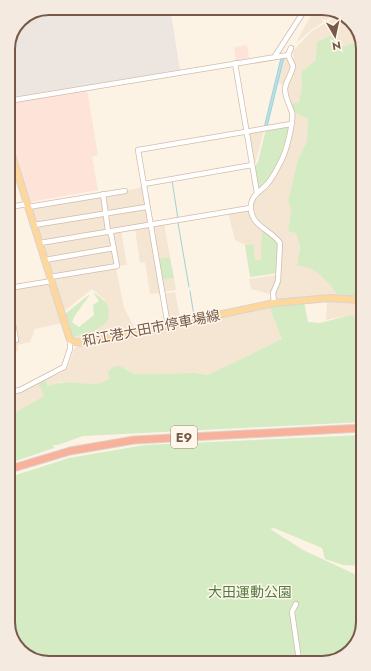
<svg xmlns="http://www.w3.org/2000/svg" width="371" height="671" font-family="Jost,'Noto Sans JP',sans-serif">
  <rect width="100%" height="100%" fill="#fdf3e5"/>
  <g fill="#f5e5d3">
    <path d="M315 8H323L333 16 311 30 296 43Z"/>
    <path d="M341 14 347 16 360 33V43L356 42 342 47 316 60 301 72 302 86 299 102 290 104 287 93 289 82 294 71 293 51 312 31Z"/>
    <path d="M284 57H287L291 62V69L284 85 277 83Z"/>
    <path d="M295 113 308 119 307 141 298 159 288 201 291 208 288 232 296 233 300 247 297 264 306 266 323 276 339 296H311L278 301 275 298V292L280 280 282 244 270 229 261 224 254 217 252 206 254 198 269 186 283 159 288 146Z"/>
    <path d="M264 130 256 161 254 166 248 132Z"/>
    <path d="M143 187 147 205 106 211 104 196Z"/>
    <path d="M102 196 104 210 102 212 41 222H36L31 209Z"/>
    <path d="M147 208 150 224 110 230 107 213Z"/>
    <path d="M247 210 262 228V260L255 261 254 244 245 245 235 240 228 213Z"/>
    <path d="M105 215 107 229 105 231 41 240 37 227 39 225Z"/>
    <path d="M164 223 170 257 158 259 152 225Z"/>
    <path d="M150 226 161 293 150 294 145 262 140 263 135 229Z"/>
    <path d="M121 231 127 265 118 266 112 232Z"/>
    <path d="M107 233 110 234 112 246 48 259 43 246 45 244Z"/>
    <path d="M110 250 113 251 115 264 54 275 51 274 48 263 50 260Z"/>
    <path d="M116 268 124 308 136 330 83 341 72 337 89 334 105 300 92 289 64 311 53 278Z"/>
    <path d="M277 275V281L269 294 251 289 249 279Z"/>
    <path d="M174 278 176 290 164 292 162 280Z"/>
    <path d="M51 283 62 323 35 329 30 342 18 345V351L10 353 9 289Z"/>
    <path d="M175 292 181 321 170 324 163 294Z"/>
    <path d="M327 300 361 302V322L351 315 326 320Z"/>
    <path d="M269 306 282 339 208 375 195 373 135 374 125 368 105 382 94 384 60 382 48 386 44 379 61 373 68 367 74 349 77 346 191 324Z"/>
    <path d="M37 381 44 396 10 415V393Z"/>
  </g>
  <g fill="#fde3d8">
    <path d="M247 45 249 58 236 61 234 47Z"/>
    <path d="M87 90 98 155 92 157 98 190 30 202 9 136 8 103Z"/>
  </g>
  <path fill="#ede5df" d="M49 8H116L117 12 143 8H170L180 70 8 98V47L20 20Z"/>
  <g fill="#d4ebc3">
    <path d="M332 35 342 47 356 42 360 43 361 298 339 296C326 280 318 268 297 265L300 247 296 233 288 232 291 208 288 201 298 159 307 141 308 119 295 113 290 104 299 102 302 86 301 72 316 60 317 42Z"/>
    <path d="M289 126C283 148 277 176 258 189L254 168 258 162 266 129Z"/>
    <path d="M262 228 270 233 279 245 278 273 250 277 245 245 254 244 255 260H261Z"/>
    <path d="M170 257 174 278 162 280 158 259Z"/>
    <path d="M93 292C106 301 112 306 107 322L89 334 72 337 65 314 90 294C84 304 76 312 72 322L79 327 94 315 93 305 99 301Z"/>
    <path d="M304 302 308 322 320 323 351 315 361 322 362 422 83 436 58 445H53L54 448 10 463V415L44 396 37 381 44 379 48 386C52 385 56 383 60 383 76 380 95 389 109 379L108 372 113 367 120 366 135 374 195 373 208 375 282 339 269 306Z"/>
    <path d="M362 435 363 566 343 565 325 559 322 548 274 528 270 529 305 551 363 578V624L356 645 338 660 46 663 24 655 11 638 10 477 69 458 145 445Z"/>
  </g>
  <path fill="#b9e1e7" stroke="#9fd1d9" d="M284 57 267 127 264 128 281 58Z"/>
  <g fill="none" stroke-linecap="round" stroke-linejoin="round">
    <g stroke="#9fd1d9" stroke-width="1">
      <path d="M172 180 178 219"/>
      <path d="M178 223 189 287"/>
      <path d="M190 291 194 316"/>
    </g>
    <g stroke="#d1bdad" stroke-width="6">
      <g id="minor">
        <path d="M325 8 333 14 339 13"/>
        <path d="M288 55 291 48"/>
        <path d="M275 56 306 8"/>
        <path d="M235 63 257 193"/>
        <path d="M8 101 288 55"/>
        <path d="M144 184 252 165"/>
        <path d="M9 207 28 204"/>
        <path d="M28 207 125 191"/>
        <path d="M34 225 146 207"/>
        <path d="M40 243 250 208"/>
        <path d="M45 260 114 248"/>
        <path d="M50 277 117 266 111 234 108 231 103 194"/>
        <path d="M9 288 52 281"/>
        <path d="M9 303 16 340 10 341"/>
        <path d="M274 303 273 293 278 281 280 243C270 229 253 227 251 210 249 195 261 192 268 183 274 176 279 165 283 157 287 148 294 120 292 112 289 104 285 97 285 89 286 80 292 74 293 66L288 55"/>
        <path d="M168 326 138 150 291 124"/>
        <path d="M10 392 20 390 64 367 70 349V340"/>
        <path d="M296 604 292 612 299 660"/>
      </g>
    </g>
    <g stroke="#dbd4d0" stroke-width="8">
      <path id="major" d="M9 146 70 340 75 342 85 343 274 303 330 298 361 300"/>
    </g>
    <g stroke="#dbd4d0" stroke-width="9">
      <path id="highway" d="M10 469 70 451 134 440 362 428"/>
    </g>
    <use href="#minor" stroke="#fff" stroke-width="4.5"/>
    <use href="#major" stroke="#fdd79c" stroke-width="6"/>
    <use href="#highway" stroke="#f8b19a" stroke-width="7"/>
  </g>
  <g text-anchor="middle" stroke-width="3" stroke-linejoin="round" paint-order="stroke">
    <rect fill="#fff7ec" stroke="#9f887a" stroke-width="1" x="171" y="426" width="26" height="22" rx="3"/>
    <g font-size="13" font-weight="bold" fill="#765949">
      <text x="184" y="442">E9</text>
    </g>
    <g font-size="14" fill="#765949" stroke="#fff7ec">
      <text transform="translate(151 328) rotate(-11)" y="5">和江港大田市停車場線</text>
    </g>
    <g font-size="14" fill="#547d41" stroke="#fff7ec">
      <text x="250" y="597">大田運動公園</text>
    </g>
  </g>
  <path d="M0 0H371V671H0ZM49 15H322A34 34 0 0 1 356 49V622A34 34 0 0 1 322 656H49A34 34 0 0 1 15 622V49A34 34 0 0 1 49 15Z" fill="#f4eadf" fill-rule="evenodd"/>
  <path fill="none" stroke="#765949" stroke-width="2" d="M49 15H322A34 34 0 0 1 356 49V622A34 34 0 0 1 322 656H49A34 34 0 0 1 15 622V49A34 34 0 0 1 49 15Z"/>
  <g transform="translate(335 36) rotate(171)" stroke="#fff7ec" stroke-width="3" paint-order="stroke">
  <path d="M0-3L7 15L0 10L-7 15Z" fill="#765949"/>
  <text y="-6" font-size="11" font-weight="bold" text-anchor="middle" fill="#765949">N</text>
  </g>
</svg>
